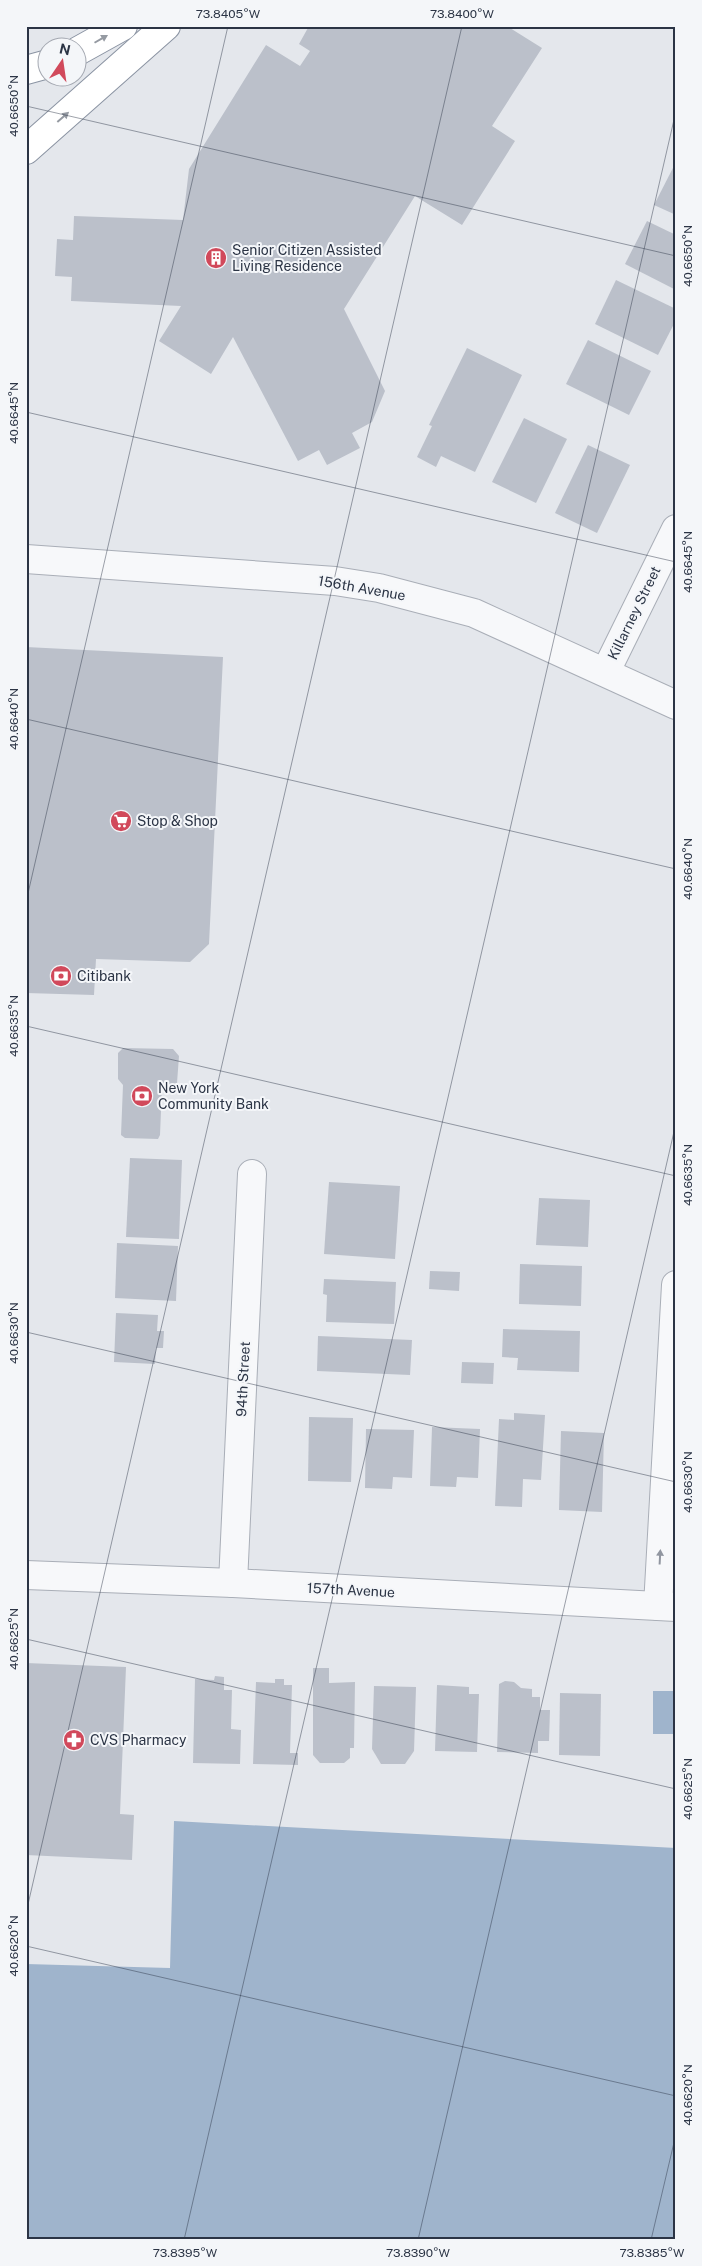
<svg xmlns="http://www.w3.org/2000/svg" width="702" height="2266" font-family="'Public Sans',sans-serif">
  <rect width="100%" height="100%" fill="#e4e7ec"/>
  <g fill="#9fb4cc">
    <rect x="653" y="1691" width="23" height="43"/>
    <path d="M174 1821 676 1848V2240H26V1964L170 1968Z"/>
  </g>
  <g fill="#bbc0ca">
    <path d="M309 26H507L542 48 492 126 515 141 462 225 415 196 344 309 385 391 372 422 352 433 360 448 327 465 319 450 298 461 233 337 211 374 159 341 181 306 71 301 72 277 55 276 57 239 73 240 74 216 183 220 189 169 266 45 300 66 310 51 299 44Z"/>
    <path d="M676 162V215L654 205Z"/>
    <path d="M647 221 676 235V290L625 264Z"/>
    <path d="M616 280 676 309V320L658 355 595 324Z"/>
    <path d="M588 340 651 371 629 415 566 384Z"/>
    <path d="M467 348 522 375 475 472 441 456 436 467 417 457 432 426 429 425Z"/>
    <path d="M524 418 567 439 536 503 492 482Z"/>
    <path d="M588 445 630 465 597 533 555 513Z"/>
    <path d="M26 647 223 657 209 944 190 962 96 959 94 995 26 993Z"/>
    <path d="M123 1048 173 1049 179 1056 177 1083 169 1087 162 1086 160 1135 158 1139 125 1138 121 1135 123 1085 118 1079V1053Z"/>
    <path d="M130 1158 182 1160 179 1239 126 1237Z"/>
    <path d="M329 1182 400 1186 395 1259 324 1254Z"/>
    <path d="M539 1198 590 1200 588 1247 536 1245Z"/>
    <path d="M117 1243 178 1246 176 1301 115 1298Z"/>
    <path d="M520 1264 582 1266 581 1306 519 1304Z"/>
    <path d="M430 1271 460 1272 459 1291 429 1289Z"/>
    <path d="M324 1279 396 1282 394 1324 326 1322 327 1295 323 1294Z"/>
    <path d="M116 1313 158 1315 157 1331H164L163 1348H156L155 1364 114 1362Z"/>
    <path d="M503 1329 580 1331 579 1372 517 1370 518 1358 502 1357Z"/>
    <path d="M318 1336 412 1340 410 1375 317 1371Z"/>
    <path d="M462 1362 494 1363 493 1384 461 1383Z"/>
    <path d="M514 1413 545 1415 541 1480 523 1479 522 1507 495 1506 499 1419 514 1420Z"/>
    <path d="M309 1417 353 1418 351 1482 308 1481Z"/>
    <path d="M432 1427 480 1429 478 1478 457 1477 456 1487 430 1486Z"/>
    <path d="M366 1429 414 1430 412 1478 393 1477 392 1489 365 1488Z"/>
    <path d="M561 1431 604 1433 602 1512 559 1510Z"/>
    <path d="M26 1663 126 1667 120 1814 134 1815 132 1860 26 1855Z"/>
    <path d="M313 1668H329V1683L355 1682 354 1748H350V1758L344 1763H320L313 1755Z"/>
    <path d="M215 1676 224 1677V1690H232L231 1729 241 1730 240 1764 193 1763 195 1679 214 1680Z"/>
    <path d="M275 1679H284V1685H292L290 1753H298V1765L253 1764 256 1682 275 1683Z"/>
    <path d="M505 1681 514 1682 521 1688 532 1689V1697H540V1710H550L549 1741H538V1753L497 1752 499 1684Z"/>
    <path d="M437 1685 469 1687V1694H479L477 1752 435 1751Z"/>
    <path d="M374 1686 416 1687 414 1751 405 1764H381L372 1749Z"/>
    <path d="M560 1693 601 1694 600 1756 559 1755Z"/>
  </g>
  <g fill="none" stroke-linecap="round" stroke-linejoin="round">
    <g stroke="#a9aeb7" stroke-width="30">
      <g id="street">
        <path d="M26 559 335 581 379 588 474 613 676 705"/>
        <path d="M606 671 676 529"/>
        <path d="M26 1575 233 1583 676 1607"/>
        <path d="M233 1583 252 1174"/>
        <path d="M658 1606 676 1285"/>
      </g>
    </g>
    <g stroke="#8b94a3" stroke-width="30">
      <g id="highway">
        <path d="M78 51 123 26"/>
        <path d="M26 70 48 64"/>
        <path d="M26 150 166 26"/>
      </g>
    </g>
    <use href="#street" stroke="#f7f8fa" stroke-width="28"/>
    <use href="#highway" stroke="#fff" stroke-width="28"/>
  </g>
  <defs><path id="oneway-solid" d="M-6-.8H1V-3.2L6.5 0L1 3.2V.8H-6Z" transform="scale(1.25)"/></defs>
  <g fill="#959aa2">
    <use href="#oneway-solid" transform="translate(101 39) rotate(-30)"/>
    <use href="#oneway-solid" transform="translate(63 117) rotate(-41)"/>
  </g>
  <use fill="#9196a0" href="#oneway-solid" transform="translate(660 1557) rotate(-87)"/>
  <path fill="none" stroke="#2b3445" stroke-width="1" stroke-opacity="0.45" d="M26 106 676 256M26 412 676 562M26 719 676 869M26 902 228 26M26 1026 676 1176M26 1332 676 1482M26 1639 676 1789M26 1913 462 26M26 1946 676 2096M184 2240 676 111M418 2240 676 1123M651 2240 676 2134"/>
  <defs>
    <g id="building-disc" transform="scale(1.125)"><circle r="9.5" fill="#d1495b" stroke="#f4f6f9"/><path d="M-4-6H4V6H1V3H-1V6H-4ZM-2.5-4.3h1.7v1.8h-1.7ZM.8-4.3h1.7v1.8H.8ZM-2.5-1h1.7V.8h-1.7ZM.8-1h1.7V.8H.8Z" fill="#fff"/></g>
    <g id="supermarket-disc" transform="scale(1.125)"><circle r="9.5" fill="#d1495b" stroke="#f4f6f9"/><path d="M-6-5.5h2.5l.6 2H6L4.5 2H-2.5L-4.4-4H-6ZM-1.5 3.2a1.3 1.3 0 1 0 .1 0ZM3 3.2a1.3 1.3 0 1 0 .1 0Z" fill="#fff"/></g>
    <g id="bank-disc" transform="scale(1.125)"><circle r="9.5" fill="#d1495b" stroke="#f4f6f9"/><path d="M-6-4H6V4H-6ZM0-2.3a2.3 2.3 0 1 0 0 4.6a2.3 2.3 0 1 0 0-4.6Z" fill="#fff"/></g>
    <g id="pharmacy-disc" transform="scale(1.125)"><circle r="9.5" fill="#d1495b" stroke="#f4f6f9"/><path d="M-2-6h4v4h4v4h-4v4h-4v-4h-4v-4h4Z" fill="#fff"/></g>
  </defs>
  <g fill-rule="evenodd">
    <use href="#building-disc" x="216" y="258"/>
    <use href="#supermarket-disc" x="121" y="821"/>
    <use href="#bank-disc" x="61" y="976"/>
    <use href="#bank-disc" x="142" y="1096"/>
    <use href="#pharmacy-disc" x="74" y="1740"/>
  </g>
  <g text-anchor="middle" stroke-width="4" stroke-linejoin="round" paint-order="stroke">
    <g font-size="14" fill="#2b3445" stroke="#f4f6f9" text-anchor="start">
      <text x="232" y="255">Senior Citizen Assisted<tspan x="232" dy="16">Living Residence</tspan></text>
      <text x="137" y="826">Stop &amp; Shop</text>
      <text x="77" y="981">Citibank</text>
      <text x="158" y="1093">New York<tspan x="158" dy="16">Community Bank</tspan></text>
      <text x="90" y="1745">CVS Pharmacy</text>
    </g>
    <g font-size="14" fill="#2b3445" stroke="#f4f6f9">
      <text transform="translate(362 588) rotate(10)" y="5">156th Avenue</text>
      <text transform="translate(634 613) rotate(-64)" y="5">Killarney Street</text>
      <text transform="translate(243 1379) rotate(-87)" y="5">94th Street</text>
      <text transform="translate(351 1590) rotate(3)" y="5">157th Avenue</text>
    </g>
  </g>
  <rect width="702" height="2266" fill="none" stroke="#f4f6f9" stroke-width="55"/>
  <g transform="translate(62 62) rotate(13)"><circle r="24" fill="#f4f6f9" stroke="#a4a8b1"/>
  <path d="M0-4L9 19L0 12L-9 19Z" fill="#d1495b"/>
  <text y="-8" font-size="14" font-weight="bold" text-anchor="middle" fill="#2b3445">N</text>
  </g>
  <rect x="28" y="28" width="646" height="2210" fill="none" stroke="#2b3445" stroke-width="2"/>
  <g font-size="12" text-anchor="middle" fill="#2b3445">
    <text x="228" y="18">73.8405°W</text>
    <text x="462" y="18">73.8400°W</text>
    <text transform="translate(14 106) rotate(-90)" y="4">40.6650°N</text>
    <text transform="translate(688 256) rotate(-90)" y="4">40.6650°N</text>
    <text transform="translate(14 413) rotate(-90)" y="4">40.6645°N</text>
    <text transform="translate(688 562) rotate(-90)" y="4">40.6645°N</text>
    <text transform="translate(14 719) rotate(-90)" y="4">40.6640°N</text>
    <text transform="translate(688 869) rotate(-90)" y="4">40.6640°N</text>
    <text transform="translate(14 1026) rotate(-90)" y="4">40.6635°N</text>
    <text transform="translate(688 1175) rotate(-90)" y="4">40.6635°N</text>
    <text transform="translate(14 1333) rotate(-90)" y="4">40.6630°N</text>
    <text transform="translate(688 1482) rotate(-90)" y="4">40.6630°N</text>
    <text transform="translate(14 1639) rotate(-90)" y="4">40.6625°N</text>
    <text transform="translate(688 1789) rotate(-90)" y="4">40.6625°N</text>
    <text transform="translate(14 1946) rotate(-90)" y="4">40.6620°N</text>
    <text transform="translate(688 2095) rotate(-90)" y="4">40.6620°N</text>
    <text x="185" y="2257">73.8395°W</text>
    <text x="418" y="2257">73.8390°W</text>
    <text x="652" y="2257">73.8385°W</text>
  </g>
</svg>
